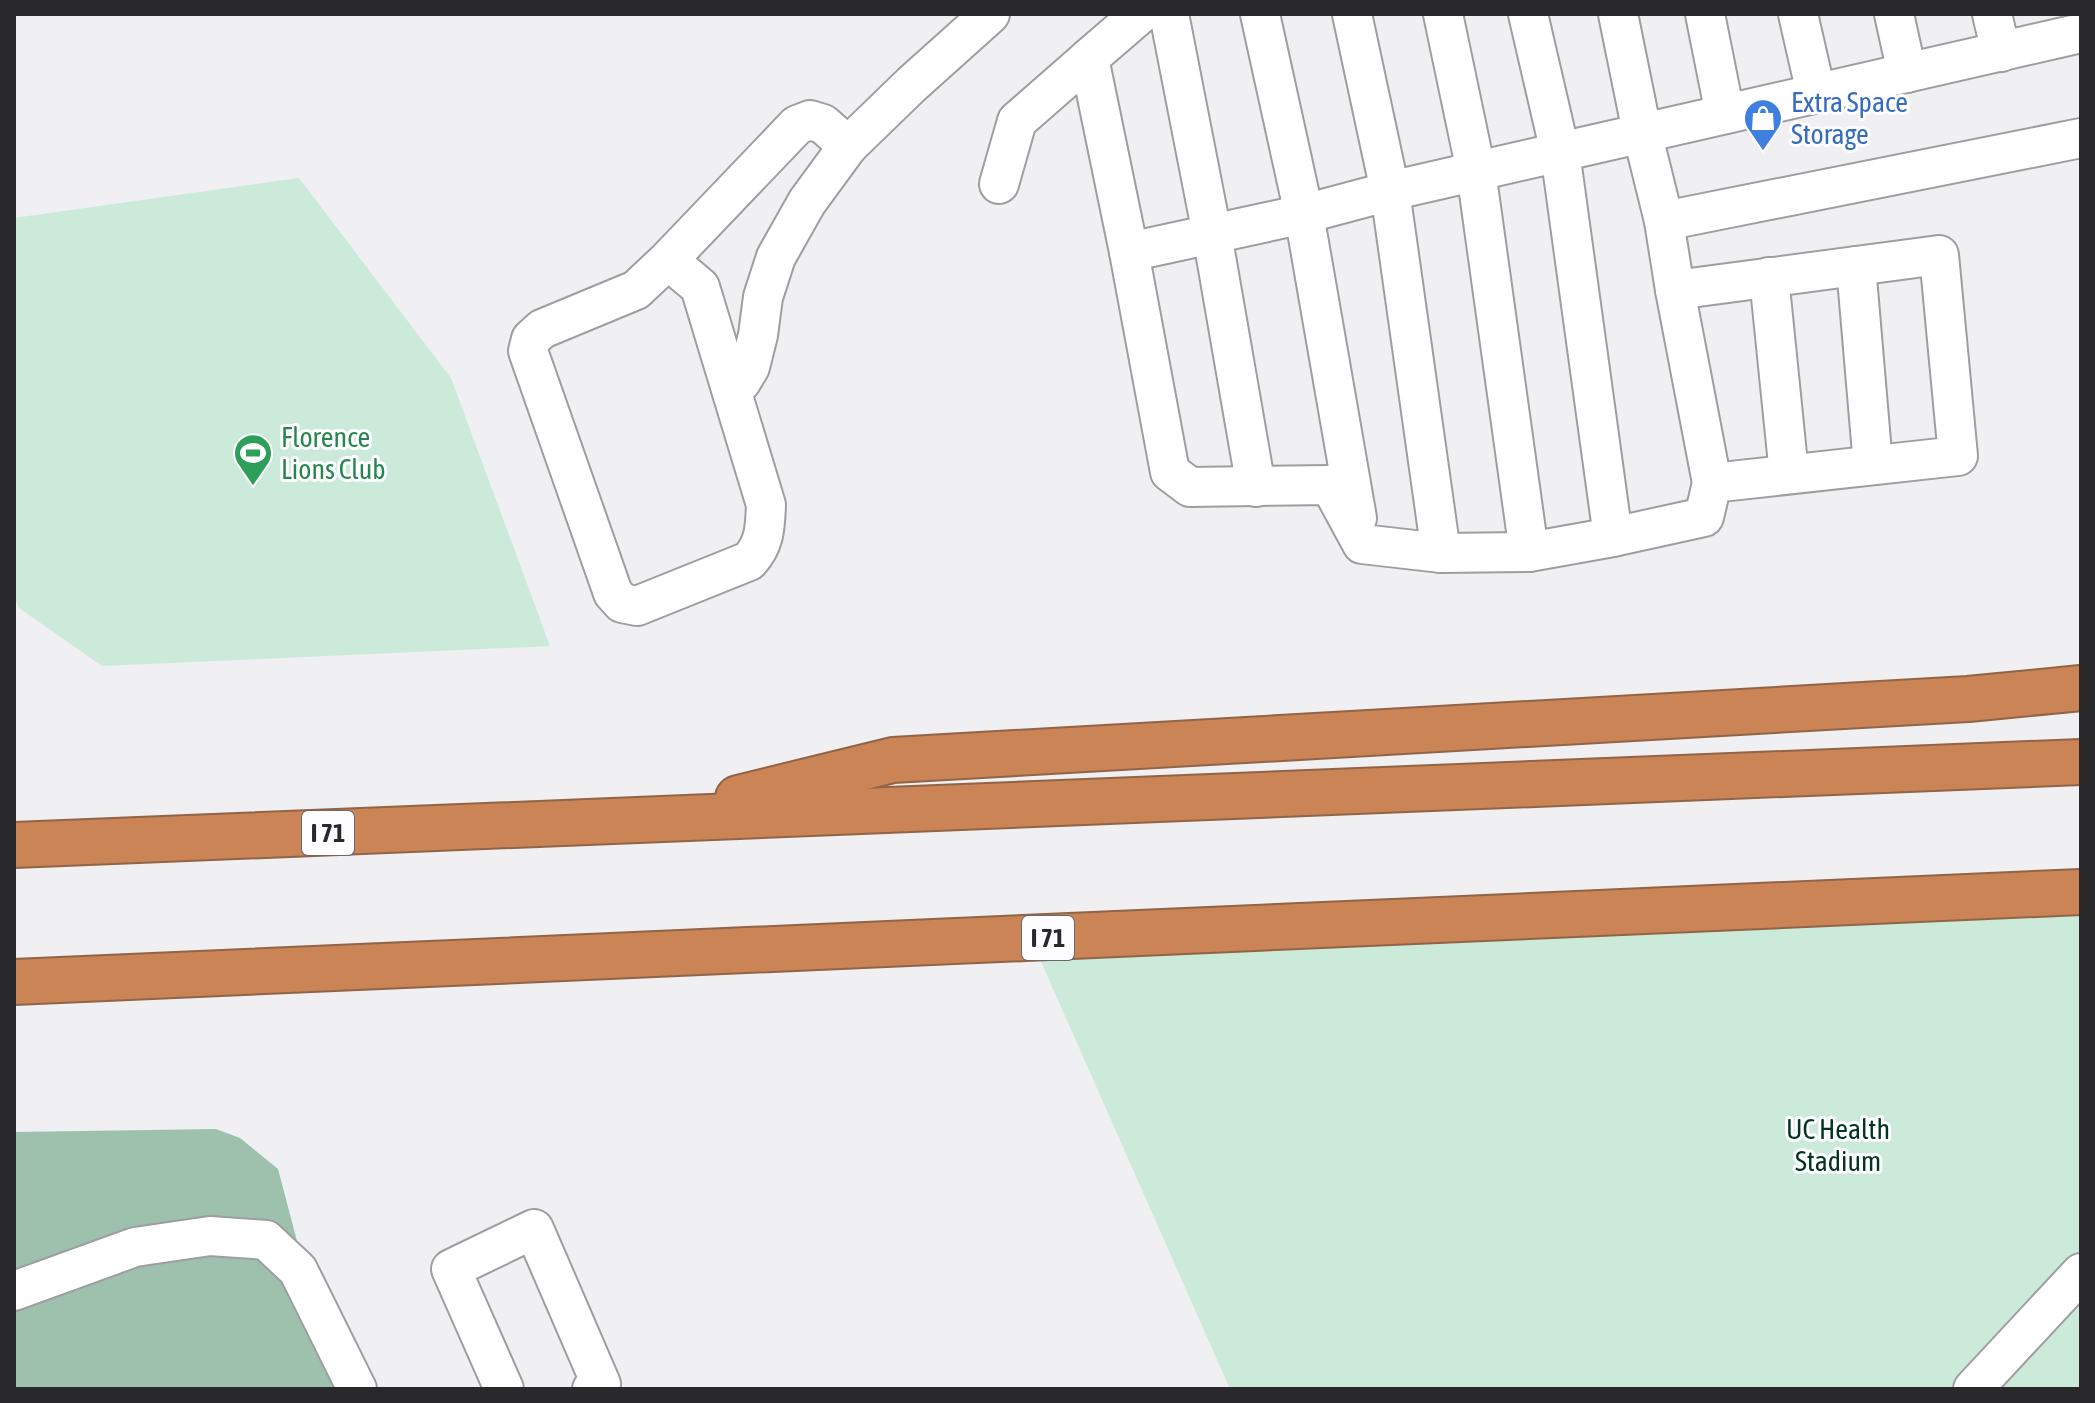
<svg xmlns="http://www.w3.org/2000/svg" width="2095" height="1403" font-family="'Asap Condensed',sans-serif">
  <rect width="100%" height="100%" fill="#f0eff2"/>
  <g fill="#ccead9">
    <path d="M299 178 451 378 550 646 102 666 19 608 14 596V218Z"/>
    <path d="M2081 892V1389H1230L1031 939Z"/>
  </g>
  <path fill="#9dc1ad" d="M216 1129 240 1138 278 1169 315 1309 358 1389H14V1132Z"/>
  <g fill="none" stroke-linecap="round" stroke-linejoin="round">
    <g stroke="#9e9ea1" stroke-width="42">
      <g id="minor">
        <path d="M1140 14 1089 58 1129 252 1170 472 1190 487 1330 485 1362 544 1441 553 1529 552 1613 537 1704 517 1712 483 1958 456 1939 255 1675 290"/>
        <path d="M1169 14 1212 234 1256 487"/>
        <path d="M1260 14 1304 214 1357 518"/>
        <path d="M1352 14 1390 191 1441 553"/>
        <path d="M1443 14 1476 171 1529 552"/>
        <path d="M1528 14 1560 152 1613 537"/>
        <path d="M1618 14 1642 132 1664 221 2081 138"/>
        <path d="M1705 14 1725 114"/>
        <path d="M1798 14 1816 93"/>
        <path d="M1894 14 1907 73"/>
        <path d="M1992 14 2001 52"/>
        <path d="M999 184 1017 121 1089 58"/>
        <path d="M1664 221 1675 290 1712 483"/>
        <path d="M1129 252 1304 214 1390 191 1560 152 2081 33"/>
        <path d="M668 260 700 287 766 505C765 527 765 544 749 561L637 606 622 603 613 593 528 351 531 339 542 329 636 290 668 260 797 125 810 120 823 124 848 146 912 84 990 14"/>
        <path d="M1856 266 1873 465"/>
        <path d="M1769 277 1789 474"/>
        <path d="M731 389 741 382 750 367 758 335 763 297 776 257 807 202 848 146"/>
        <path d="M14 1291 135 1247 210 1236 266 1240 298 1270 357 1389"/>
        <path d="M504 1389 451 1269 534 1229 601 1384 592 1389"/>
        <path d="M1973 1389 2081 1273"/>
      </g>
    </g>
    <g stroke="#926447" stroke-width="48">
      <g id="highway">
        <path d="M738 798 893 760 1968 699 2081 688"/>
        <path d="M14 845 2081 762"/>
        <path d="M14 982 2081 892"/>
      </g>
    </g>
    <use href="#minor" stroke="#fff" stroke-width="38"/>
    <use href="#highway" stroke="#ca8456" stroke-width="44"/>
  </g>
  <defs>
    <g id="shop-pin" transform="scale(2)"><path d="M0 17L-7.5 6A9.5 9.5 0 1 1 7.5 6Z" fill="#3f7fe0" stroke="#fdfdff"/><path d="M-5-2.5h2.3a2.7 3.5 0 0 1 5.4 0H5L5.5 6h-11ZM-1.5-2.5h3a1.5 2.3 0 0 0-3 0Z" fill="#fff"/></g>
    <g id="stadium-pin" transform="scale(2)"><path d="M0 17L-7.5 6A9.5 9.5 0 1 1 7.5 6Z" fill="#2e9e5b" stroke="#fdfdff"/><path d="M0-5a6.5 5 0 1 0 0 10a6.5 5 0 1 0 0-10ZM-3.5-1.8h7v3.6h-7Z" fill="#fff"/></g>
  </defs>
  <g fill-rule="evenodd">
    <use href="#shop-pin" x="1763" y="118"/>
    <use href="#stadium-pin" x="253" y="453"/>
  </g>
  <g text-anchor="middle" stroke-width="6" stroke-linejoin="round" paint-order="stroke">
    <g fill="#fdfdff" stroke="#69696b" stroke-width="2">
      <rect x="302" y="811" width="52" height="44" rx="6"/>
      <rect x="1022" y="916" width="52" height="44" rx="6"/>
    </g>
    <g font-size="26" font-weight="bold" fill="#29292b">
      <text x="328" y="842">I 71</text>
      <text x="1048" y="947">I 71</text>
    </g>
    <g font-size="28" fill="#366cbe" stroke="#fdfdff" text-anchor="start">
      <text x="1791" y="112">Extra Space<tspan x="1791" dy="32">Storage</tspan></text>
    </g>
    <g font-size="28" fill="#27864d" stroke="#fdfdff" text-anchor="start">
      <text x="281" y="447">Florence<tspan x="281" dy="32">Lions Club</tspan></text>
    </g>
    <g font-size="28" fill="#023420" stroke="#fdfdff">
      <text x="1838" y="1139">UC Health<tspan x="1838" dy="32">Stadium</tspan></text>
    </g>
  </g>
  <rect width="2095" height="1403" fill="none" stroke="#29292b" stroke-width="32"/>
</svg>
